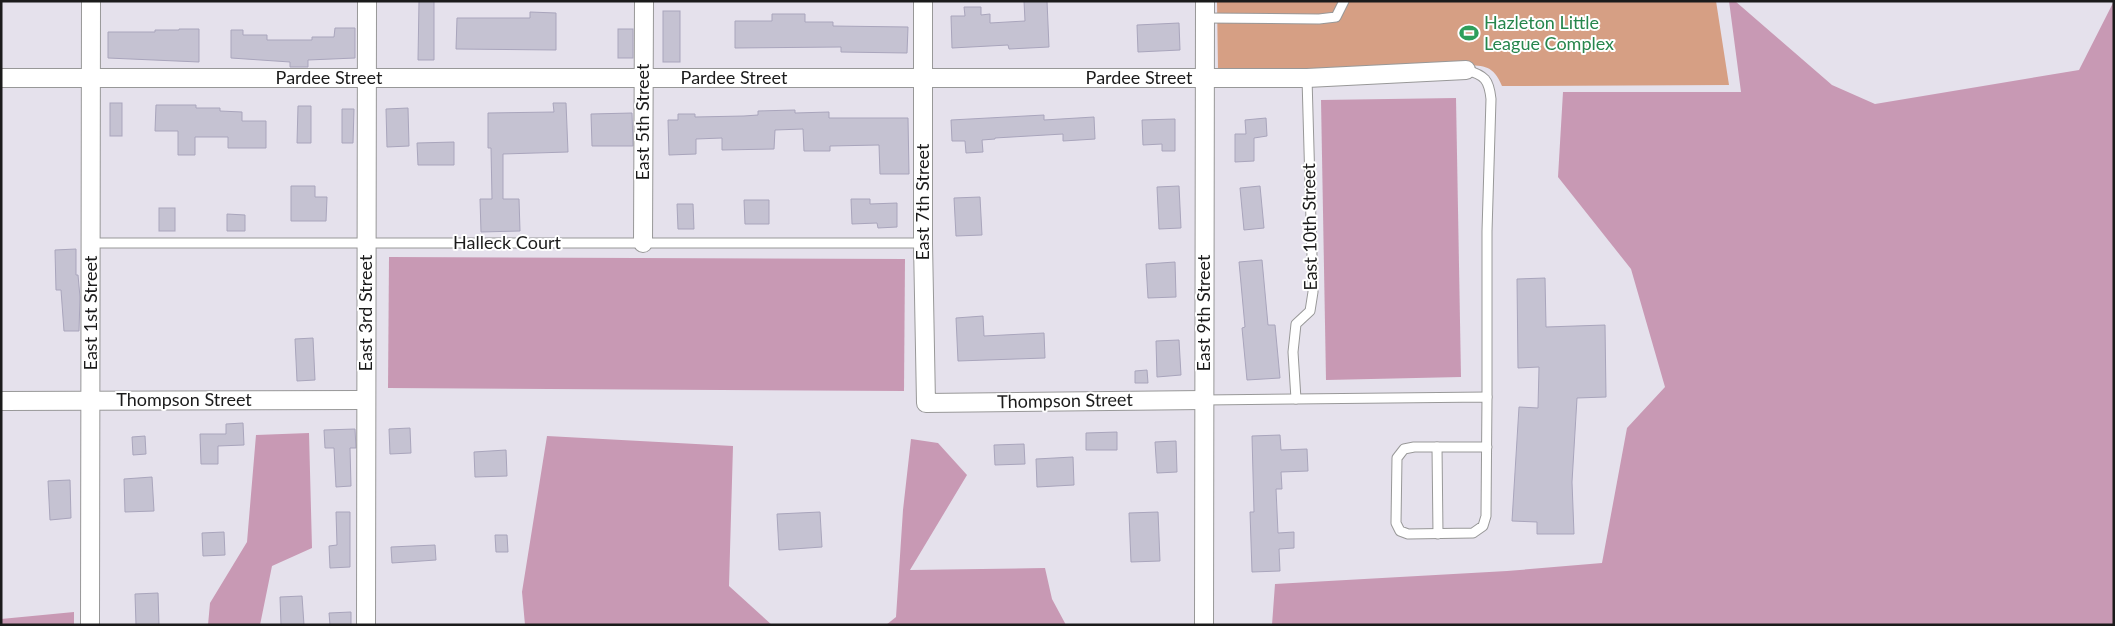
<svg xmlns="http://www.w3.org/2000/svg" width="2115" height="626" font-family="Lato,sans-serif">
  <rect width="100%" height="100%" fill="#e5e1ec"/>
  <g fill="#c899b4">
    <path d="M1729 1H1735L1832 85 1875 104 2079 70 2114 1V625H1272L1275 584 1507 571 1602 563 1627 428 1665 387 1631 269 1558 177 1563 92H1741Z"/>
    <path d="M1456 98 1461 377 1326 380 1321 100Z"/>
    <path d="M389 257 905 259 904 391 388 388Z"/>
    <path d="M309 433 312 548 272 566 260 625H208L210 603 247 542 256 435Z"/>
    <path d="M547 436 733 446 729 586 772 625H525L522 592Z"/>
    <path d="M911 439 938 443 967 475 910 570 1045 568 1052 599 1066 625H886L896 617 903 510Z"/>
    <path d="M74 612V625H1V619Z"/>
  </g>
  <path fill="#d69f84" d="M1217 1H1716L1729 85 1502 86C1493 65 1485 66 1465 65L1218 70Z"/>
  <g fill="#c5c2d2" stroke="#a9a5bc">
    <path d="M419 1H434V60H418Z"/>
    <path d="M1024 1H1047L1049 47 1009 49 1008 45 952 48 951 16H965L964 7H981V15L990 14V23L1025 21Z"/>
    <rect x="663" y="11" width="17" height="51"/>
    <path d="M530 12 556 13V50L456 49 457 18H530Z"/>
    <path d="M772 14H805V22H833V26L908 27 907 53 841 52V47L735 48V21H772Z"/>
    <path d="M1179 23 1180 50 1138 52 1137 25Z"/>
    <path d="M335 28H355V58L308 60V67H290V62L231 58V30H243V35H267V40H312V37H334Z"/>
    <path d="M179 29H199V62L108 58V32H155V30H179Z"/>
    <rect x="618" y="29" width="15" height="29"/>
    <rect x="110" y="103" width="12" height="33"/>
    <path d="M553 103H566L568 152 503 154V199H519L520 231 481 232 480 199H492L491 148H488V113L554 112Z"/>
    <path d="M156 105H196V108H220V111L242 112V121H266V148H228V137H195V155H178V131H155Z"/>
    <path d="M298 106H311V143H297Z"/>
    <path d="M408 108 409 146 387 147 386 109Z"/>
    <path d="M342 109H354L353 143H342Z"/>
    <path d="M795 110V113L829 112V118H908L909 174H880L879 145 830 146V151H804L803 129 775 130 774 149 722 150V138L696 139V154L669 155 668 120H678V114H695V117L744 116 758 115V111Z"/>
    <path d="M632 113 633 146H592L591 114Z"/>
    <path d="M1044 115V120L1094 117 1095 139 1063 141V134L995 138V139L982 140 983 152 966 153 965 141H952L951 120Z"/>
    <path d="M1266 118 1267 136 1254 138V161L1235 162V134H1246L1245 120Z"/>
    <path d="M1175 119V151H1162V144L1143 145 1142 120Z"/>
    <path d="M454 142V165H418L417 143Z"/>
    <path d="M291 186H315V197H327L326 221H291Z"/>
    <path d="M1179 186 1181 228 1159 229 1157 187Z"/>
    <path d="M1260 186 1264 228 1244 230 1240 188Z"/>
    <path d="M980 197 982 235 956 236 954 198Z"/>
    <path d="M851 199H870V204L897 203V227L878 228 877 223 852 224Z"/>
    <path d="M744 200H769V224H745Z"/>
    <path d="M677 204H693L694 229H678Z"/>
    <rect x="159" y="208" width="16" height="23"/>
    <path d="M227 214 245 215V231H227Z"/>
    <path d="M76 249V275H78L80 297 79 331H64L61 290H56L55 250Z"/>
    <path d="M1262 260 1268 325H1275L1280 378 1247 380 1242 328 1245 327 1239 262Z"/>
    <path d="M1175 262 1176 297 1148 298 1146 264Z"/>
    <path d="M1545 278 1546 327 1605 325 1606 397 1577 398 1572 482 1574 534H1537V522L1512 521 1519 407 1538 408 1539 367 1518 368 1517 279Z"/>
    <path d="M983 316 984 336 1044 333 1045 358 958 361 956 318Z"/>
    <path d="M313 338 315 380 297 381 295 339Z"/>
    <path d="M1179 340 1181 375 1157 377 1156 341Z"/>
    <path d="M1147 370 1148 383H1135V371Z"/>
    <path d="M243 423 244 445 218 446V464H201L200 434H226V424Z"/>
    <path d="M410 428 411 453 390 454 389 429Z"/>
    <path d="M355 429 356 448H350L351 486 336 487 334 448H325L324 430Z"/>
    <path d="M1117 432V450H1086V433Z"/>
    <path d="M1280 435 1281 450 1307 449 1308 471 1281 472 1282 489H1276L1278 533 1294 532V548L1279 549 1280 571 1252 572 1250 512H1254L1252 436Z"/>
    <path d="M145 436 146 454 133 455 132 437Z"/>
    <path d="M1176 441 1177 472 1157 473 1155 442Z"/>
    <path d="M1024 444 1025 464 995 465 994 445Z"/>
    <path d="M506 450 507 476 475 477 474 452Z"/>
    <path d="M1073 457 1074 485 1037 487 1036 459Z"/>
    <path d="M152 477 154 511 125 512 124 479Z"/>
    <path d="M70 480 71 518 50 520 48 481Z"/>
    <path d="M336 512H350V567L330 568 329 546 337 545Z"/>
    <path d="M820 512 822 547 779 550 777 514Z"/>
    <path d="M1158 512 1160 561 1131 562 1129 513Z"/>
    <path d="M224 532 225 555 203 556 202 533Z"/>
    <path d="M495 535H507L508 552H496Z"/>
    <path d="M435 545 436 560 392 563 391 547Z"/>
    <path d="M158 593 159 625H136L135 594Z"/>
    <path d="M302 596 304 625H281L280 597Z"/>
    <path d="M351 612V625H330L329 613Z"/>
  </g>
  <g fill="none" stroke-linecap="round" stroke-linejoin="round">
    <g stroke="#989898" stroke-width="11">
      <g id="service">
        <path d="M1205 18 1319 19 1336 17 1344 1"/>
        <path d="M1466 70C1485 75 1489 80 1491 99L1487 231V397"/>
        <path d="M91 243H923"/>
        <path d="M1296 399 1293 352 1296 324 1310 311 1313 292 1307 78"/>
        <path d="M1204 400 1487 397 1486 516 1483 526 1473 533 1408 534 1400 531 1396 523 1397 458 1404 449 1414 447H1487"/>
        <path d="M1437 447 1438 534"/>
      </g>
    </g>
    <g stroke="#989898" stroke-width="20">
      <g id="minor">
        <path d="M923 1V243L926 403 1204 400"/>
        <path d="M1 78H1307L1466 70"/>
        <path d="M643 243 644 1"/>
        <path d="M1 401 366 400"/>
        <path d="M90 625 91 1"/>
        <path d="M366 625 367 1"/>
        <path d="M1204 625 1205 1"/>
      </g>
    </g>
    <use href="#service" stroke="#fff" stroke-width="9"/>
    <use href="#minor" stroke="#fff" stroke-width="18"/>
  </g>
  <defs>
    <g id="stadium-bare" transform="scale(1.5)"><path d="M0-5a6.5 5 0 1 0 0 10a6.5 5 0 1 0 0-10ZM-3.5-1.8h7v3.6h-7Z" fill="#2e9e5b" stroke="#fff" stroke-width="2.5" paint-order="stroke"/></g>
  </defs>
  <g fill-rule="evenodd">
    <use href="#stadium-bare" x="1469" y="33"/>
  </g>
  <g text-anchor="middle" stroke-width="4" stroke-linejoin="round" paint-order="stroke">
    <g font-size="18" fill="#27864d" stroke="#fff" text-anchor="start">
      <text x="1484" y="29">Hazleton Little<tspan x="1484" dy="21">League Complex</tspan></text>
    </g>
    <g font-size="18" fill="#1b1b1b" stroke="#fff">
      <text x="329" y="84">Pardee Street</text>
      <text x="734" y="84">Pardee Street</text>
      <text x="1139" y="84">Pardee Street</text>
      <text transform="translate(643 122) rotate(-90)" y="6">East 5th Street</text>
      <text transform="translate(923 202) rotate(-90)" y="6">East 7th Street</text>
      <text transform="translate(1310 227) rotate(-91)" y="6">East 10th Street</text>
      <text x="507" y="249">Halleck Court</text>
      <text transform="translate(91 313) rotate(-90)" y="6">East 1st Street</text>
      <text transform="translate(366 313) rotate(-90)" y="6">East 3rd Street</text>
      <text transform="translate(1204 313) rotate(-90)" y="6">East 9th Street</text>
      <text x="184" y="406">Thompson Street</text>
      <text transform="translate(1065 401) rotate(-1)" y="6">Thompson Street</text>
    </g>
  </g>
  <rect width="2115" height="626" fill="none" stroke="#1b1b1b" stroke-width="5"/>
</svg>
